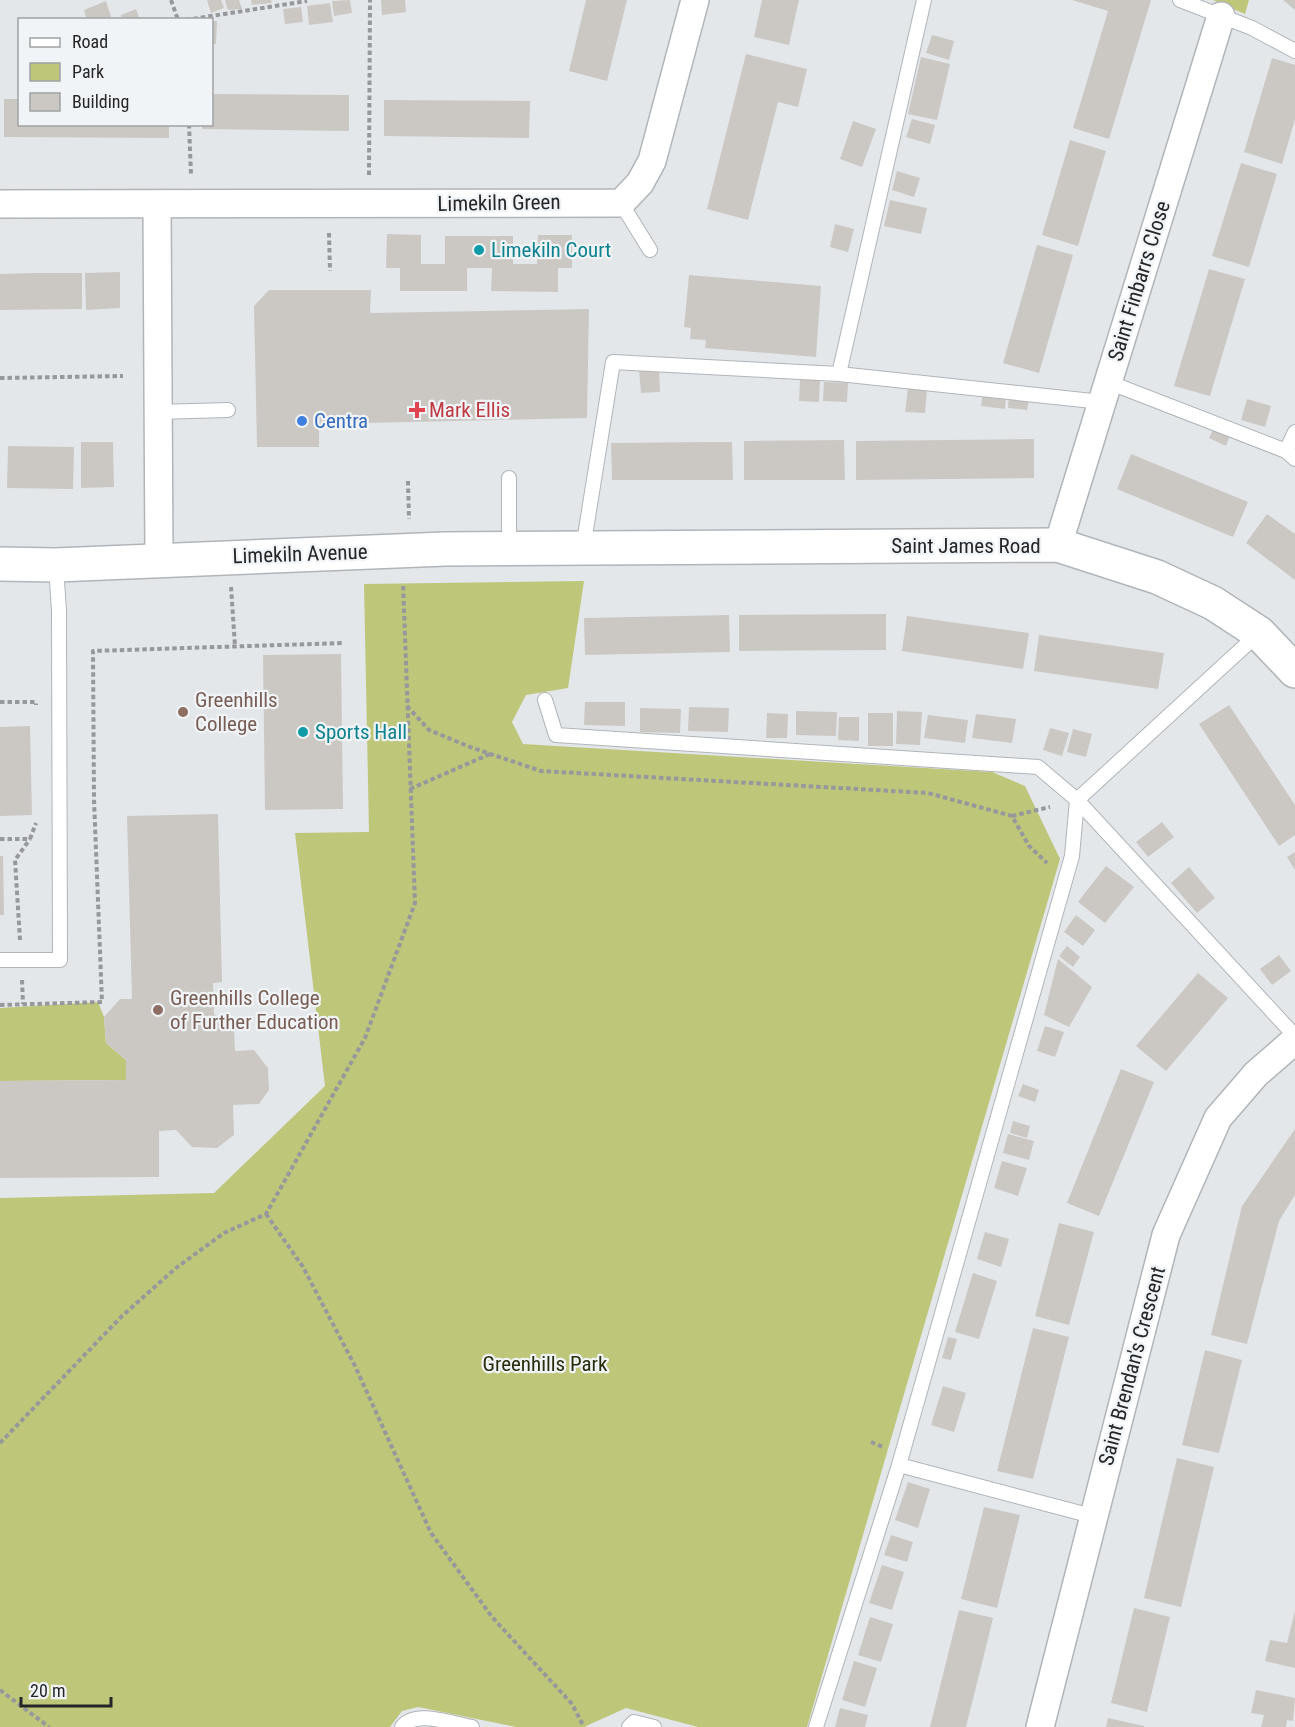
<svg xmlns="http://www.w3.org/2000/svg" width="1295" height="1727" font-family="'Roboto Condensed',sans-serif">
  <rect width="100%" height="100%" fill="#e3e7ea"/>
  <g fill="#bec67a">
    <path d="M1213 0H1249L1245 14Z"/>
    <path d="M584 581 568 688 526 695 512 722 523 744 992 772 1025 786 1060 859 807 1727H698L626 1708 584 1727H516L418 1707 402 1711 390 1727H0V1198L214 1193 325 1086 295 833 369 832 364 584Z"/>
    <path d="M98 1002 104 1017 106 1043 126 1060V1080L0 1081V1008Z"/>
  </g>
  <g fill="#cbc8c4">
    <path d="M207 0H221L224 8 211 13Z"/>
    <path d="M225 0H239L242 9 228 10Z"/>
    <path d="M251 0H271L272 3 252 5Z"/>
    <path d="M350 0 352 13 334 16 332 1Z"/>
    <path d="M381 0H405L406 12 382 15Z"/>
    <path d="M586 0H627L607 81 569 71Z"/>
    <path d="M762 0H799L789 45 754 37Z"/>
    <path d="M1072 0H1151L1109 139 1073 128 1108 11Z"/>
    <path d="M1283 0H1295V10Z"/>
    <path d="M106 1 112 20H87L84 10Z"/>
    <path d="M330 3 333 22 309 25 307 6Z"/>
    <path d="M301 7 303 22 285 24 283 9Z"/>
    <path d="M136 9 140 20H122L121 15Z"/>
    <path d="M212 21H217L216 44H212Z"/>
    <path d="M932 35 954 41 949 60 926 53Z"/>
    <path d="M746 54 807 69 798 107 778 102 748 220 707 209Z"/>
    <path d="M921 57 950 64 937 120 908 114Z"/>
    <path d="M1272 58 1295 65V119L1282 164 1244 152Z"/>
    <path d="M212 94 349 95V131L202 129V124H212Z"/>
    <path d="M4 99H20V124H169V138L4 137Z"/>
    <path d="M384 100 530 101 529 138 384 136Z"/>
    <path d="M912 119 935 125 930 144 906 137Z"/>
    <path d="M853 121 876 129 862 167 840 159Z"/>
    <path d="M1070 140 1106 151 1078 246 1042 235Z"/>
    <path d="M1241 163 1277 174 1249 267 1212 256Z"/>
    <path d="M897 171 920 178 914 197 892 190Z"/>
    <path d="M890 200 927 208 921 234 884 226Z"/>
    <path d="M835 224 854 229 848 252 830 247Z"/>
    <path d="M387 234 421 235V264H445V236H513V264H537L538 235H572V268H558V292L491 291 492 268H467V291H400V268H386Z"/>
    <path d="M1037 245 1073 255 1039 373 1003 363Z"/>
    <path d="M1209 269 1245 279 1210 396 1174 386Z"/>
    <path d="M120 272V308L86 310 85 273Z"/>
    <path d="M33 273H82V309L0 310V274Z"/>
    <path d="M689 275 821 286 816 357 705 348 706 340 690 339 691 328 684 327Z"/>
    <path d="M269 290H371L370 313 589 309 587 418 319 424V447H257L254 306Z"/>
    <path d="M659 368 660 392 641 393 639 369Z"/>
    <path d="M800 378 820 379 819 402 799 401Z"/>
    <path d="M824 382 848 383 847 402 823 401Z"/>
    <path d="M908 388 927 390 925 413 905 412Z"/>
    <path d="M983 392 1006 395 1005 409 981 406Z"/>
    <path d="M1009 395 1029 398 1027 410 1008 408Z"/>
    <path d="M1247 399 1271 406 1265 427 1241 420Z"/>
    <path d="M1214 428 1230 435 1226 446 1209 438Z"/>
    <path d="M1034 439V478L856 480V441Z"/>
    <path d="M844 440 845 480H744V441Z"/>
    <path d="M81 442H113L114 487 81 488Z"/>
    <path d="M708 442H732L733 480H612L611 443Z"/>
    <path d="M8 446 74 447 73 489 7 488Z"/>
    <path d="M1131 454 1248 502 1233 537 1117 489Z"/>
    <path d="M1267 514 1295 534V580L1246 543Z"/>
    <path d="M886 614V650L739 651V615Z"/>
    <path d="M729 615 730 652 585 655 584 618Z"/>
    <path d="M907 616 1029 633 1023 669 902 651Z"/>
    <path d="M1039 635 1164 653 1158 689 1034 671Z"/>
    <path d="M341 654 343 809 265 810 263 655Z"/>
    <path d="M585 702H625V726L584 725Z"/>
    <path d="M1229 705 1295 805V835L1279 846 1199 724Z"/>
    <path d="M689 707 729 708 728 732 688 731Z"/>
    <path d="M640 708 681 709 680 733 640 732Z"/>
    <path d="M796 711 837 712 836 736 796 735Z"/>
    <path d="M897 711 922 712 920 745 896 744Z"/>
    <path d="M767 713 788 714 787 738H766Z"/>
    <rect x="868" y="713" width="25" height="33"/>
    <path d="M976 714 1016 719 1012 743 972 738Z"/>
    <path d="M928 715 968 720 965 743 924 738Z"/>
    <path d="M839 717H859V741L838 740Z"/>
    <path d="M30 726 32 815 0 816V727Z"/>
    <path d="M1050 728 1069 733 1062 756 1043 750Z"/>
    <path d="M1073 729 1092 734 1086 757 1067 752Z"/>
    <path d="M218 814 222 982 213 983 214 1014 234 1029 235 1051 254 1050 268 1068 269 1090 259 1104 233 1105 234 1135 217 1148 192 1147 176 1130 159 1131V1177L0 1178V1081L126 1080V1060L106 1043 104 1017 120 999H132L127 816Z"/>
    <path d="M1162 822 1174 837 1148 857 1136 842Z"/>
    <path d="M1295 852V870L1287 857Z"/>
    <path d="M0 856H3L4 915H0Z"/>
    <path d="M1106 866 1134 887 1105 923 1078 902Z"/>
    <path d="M1189 867 1215 898 1197 913 1171 883Z"/>
    <path d="M1076 915 1095 930 1083 946 1064 932Z"/>
    <path d="M1067 946 1080 957 1073 967 1059 956Z"/>
    <path d="M1279 955 1291 971 1272 985 1260 969Z"/>
    <path d="M1058 959 1092 987 1069 1027 1044 1015Z"/>
    <path d="M1198 973 1228 998 1166 1071 1136 1046Z"/>
    <path d="M1045 1026 1064 1032 1055 1057 1037 1051Z"/>
    <path d="M1121 1069 1154 1082 1099 1216 1067 1203Z"/>
    <path d="M1023 1084 1039 1090 1035 1102 1018 1096Z"/>
    <path d="M1013 1121 1030 1126 1027 1138 1010 1133Z"/>
    <path d="M1295 1129V1195L1279 1221 1247 1344 1211 1335 1242 1206Z"/>
    <path d="M1008 1134 1034 1141 1029 1160 1003 1153Z"/>
    <path d="M1002 1161 1027 1168 1018 1196 994 1188Z"/>
    <path d="M1059 1223 1094 1232 1069 1325 1035 1316Z"/>
    <path d="M985 1232 1009 1239 1001 1267 977 1259Z"/>
    <path d="M973 1273 997 1281 979 1339 955 1332Z"/>
    <path d="M1033 1328 1069 1337 1033 1479 997 1471Z"/>
    <path d="M948 1337 957 1339 951 1360 942 1358Z"/>
    <path d="M1205 1350 1242 1360 1219 1453 1182 1445Z"/>
    <path d="M943 1386 966 1393 954 1432 931 1425Z"/>
    <path d="M1177 1458 1214 1467 1181 1607 1144 1598Z"/>
    <path d="M908 1482 930 1489 918 1528 895 1520Z"/>
    <path d="M984 1507 1020 1515 997 1608 961 1599Z"/>
    <path d="M891 1535 913 1542 907 1562 884 1555Z"/>
    <path d="M882 1565 904 1572 892 1610 869 1603Z"/>
    <path d="M1134 1608 1170 1617 1147 1712 1111 1703Z"/>
    <path d="M959 1610 993 1618 987 1643 966 1727H930Z"/>
    <path d="M1295 1611V1668L1265 1661 1270 1640 1287 1643Z"/>
    <path d="M870 1617 893 1624 881 1662 858 1655Z"/>
    <path d="M854 1661 877 1668 865 1707 842 1700Z"/>
    <path d="M1256 1690 1295 1698 1293 1721 1287 1720 1286 1727H1261L1264 1715 1251 1713Z"/>
    <path d="M840 1708 868 1715 865 1727H835Z"/>
    <path d="M1108 1718 1144 1726V1727H1106Z"/>
  </g>
  <g fill="none" stroke-linecap="round" stroke-linejoin="round">
    <g stroke="#b1b5b8" stroke-width="16">
      <g id="lane">
        <path d="M1180 0 1252 28 1295 51"/>
        <path d="M621 203 650 250"/>
        <path d="M839 374 924 0"/>
        <path d="M1108 382 1286 451 1295 459"/>
        <path d="M156 412 228 410"/>
        <path d="M1286 451 1295 432"/>
        <path d="M509 478V549"/>
        <path d="M583 548 613 362 839 374 1102 402"/>
        <path d="M545 700 556 735 1038 767 1077 800 1295 1036"/>
        <path d="M0 960H60L59 611 56 565"/>
        <path d="M899 1465 1092 1516"/>
        <path d="M402 1727C415 1709 453 1724 472 1727"/>
        <path d="M629 1727 634 1722 654 1727"/>
        <path d="M816 1727 899 1465 1072 856 1077 800 1259 633"/>
      </g>
    </g>
    <g stroke="#b1b5b8" stroke-width="30">
      <g id="street">
        <path d="M0 204 621 203 640 183 652 161 695 0"/>
        <path d="M157 206 159 560"/>
        <path d="M1058 545 1221 16"/>
        <path d="M1040 1727 1166 1235 1218 1118 1256 1074 1295 1040"/>
      </g>
    </g>
    <g stroke="#b1b5b8" stroke-width="36">
      <path id="secondary" d="M0 564 56 565 445 549 1058 545 1157 577 1213 603 1259 633 1295 671"/>
    </g>
    <g stroke="#96989b" stroke-width="4" stroke-dasharray="4.5 3" stroke-linecap="butt">
      <path d="M171 0 178 20"/>
      <path d="M186 20 307 1"/>
      <path d="M189 124 191 175"/>
      <path d="M369 175 370 0"/>
      <path d="M329 233 330 271"/>
      <path d="M0 378 123 376"/>
      <path d="M408 481 409 519"/>
      <path d="M231 587 235 646"/>
      <path d="M0 702H36V705"/>
      <path d="M407 706 429 730 470 747 541 771 928 793 1012 816 1029 846 1047 863"/>
      <path d="M410 789 490 754"/>
      <path d="M1012 816 1050 807"/>
      <path d="M0 839H30L36 823"/>
      <path d="M20 940 15 860 30 839"/>
      <path d="M22 980 23 1004"/>
      <path d="M0 1005 102 1002 94 800 93 651 343 643"/>
      <path d="M266 1214 303 1267 355 1366 431 1533 492 1617 572 1704 584 1727"/>
      <path d="M871 1442 883 1447"/>
      <path d="M0 1443 122 1316 176 1268 224 1233 266 1214 365 1038 415 903 403 583"/>
      <path d="M0 1690 49 1727"/>
    </g>
    <use href="#lane" stroke="#fff" stroke-width="14"/>
    <use href="#street" stroke="#fff" stroke-width="27"/>
    <use href="#secondary" stroke="#fff" stroke-width="33"/>
  </g>
  <g fill="#0f9aa8" stroke="#f1f4f7" stroke-width="2">
    <circle cx="479" cy="250" r="6"/>
    <circle cx="303" cy="732" r="6"/>
  </g>
  <path fill="#e0444e" stroke="#f1f4f7" stroke-width="2" d="M414 401h6v6h6v6h-6v6h-6v-6h-6v-6h6z"/>
  <circle fill="#3f7fe0" stroke="#f1f4f7" stroke-width="2" cx="302" cy="421" r="6"/>
  <g fill="#8d6e63" stroke="#f1f4f7" stroke-width="2">
    <circle cx="183" cy="712" r="6"/>
    <circle cx="158" cy="1010" r="6"/>
  </g>
  <g text-anchor="middle" stroke-width="4.5" stroke-linejoin="round" paint-order="stroke">
    <g font-size="21" fill="#252627" stroke="#f1f4f7">
      <text transform="translate(499 203) rotate(-1)" y="7">Limekiln Green</text>
      <text transform="translate(1139 281) rotate(-73)" y="7">Saint Finbarrs Close</text>
      <text x="966" y="553">Saint James Road</text>
      <text transform="translate(300 554) rotate(-2)" y="7">Limekiln Avenue</text>
      <text transform="translate(1132 1366) rotate(-75)" y="7">Saint Brendan's Crescent</text>
    </g>
    <g font-size="21" fill="#0d838f" stroke="#f1f4f7" text-anchor="start">
      <text x="491" y="257">Limekiln Court</text>
      <text x="315" y="739">Sports Hall</text>
    </g>
    <g font-size="21" fill="#be3a42" stroke="#f1f4f7" text-anchor="start">
      <text x="429" y="417">Mark Ellis</text>
    </g>
    <g font-size="21" fill="#366cbe" stroke="#f1f4f7" text-anchor="start">
      <text x="314" y="428">Centra</text>
    </g>
    <g font-size="21" fill="#785e54" stroke="#f1f4f7" text-anchor="start">
      <text x="195" y="707">Greenhills<tspan x="195" dy="24">College</tspan></text>
      <text x="170" y="1005">Greenhills College<tspan x="170" dy="24">of Further Education</tspan></text>
    </g>
    <g font-size="21" fill="#292c0a" stroke="#f1f4f7">
      <text x="545" y="1371">Greenhills Park</text>
    </g>
  </g>
  <rect x="18" y="18" width="195" height="108" fill="#f1f4f7" stroke="#9fa2a4" stroke-width="1.5"/>
  <rect x="30" y="38" width="30" height="9" fill="#ffffff" stroke="#9fa2a4" stroke-width="1.5"/>
  <text x="72" y="48" font-size="18" fill="#252627">Road</text>
  <rect x="30" y="63" width="30" height="18" fill="#bec67a" stroke="#9fa2a4" stroke-width="1.5"/>
  <text x="72" y="78" font-size="18" fill="#252627">Park</text>
  <rect x="30" y="93" width="30" height="18" fill="#cbc8c4" stroke="#9fa2a4" stroke-width="1.5"/>
  <text x="72" y="108" font-size="18" fill="#252627">Building</text>
  <path d="M21 1697v9h90v-9" fill="none" stroke="#252627" stroke-width="3"/>
  <text x="30" y="1697" font-size="18" fill="#252627" stroke="#f1f4f7" stroke-width="4.5" paint-order="stroke">20 m</text>
</svg>
